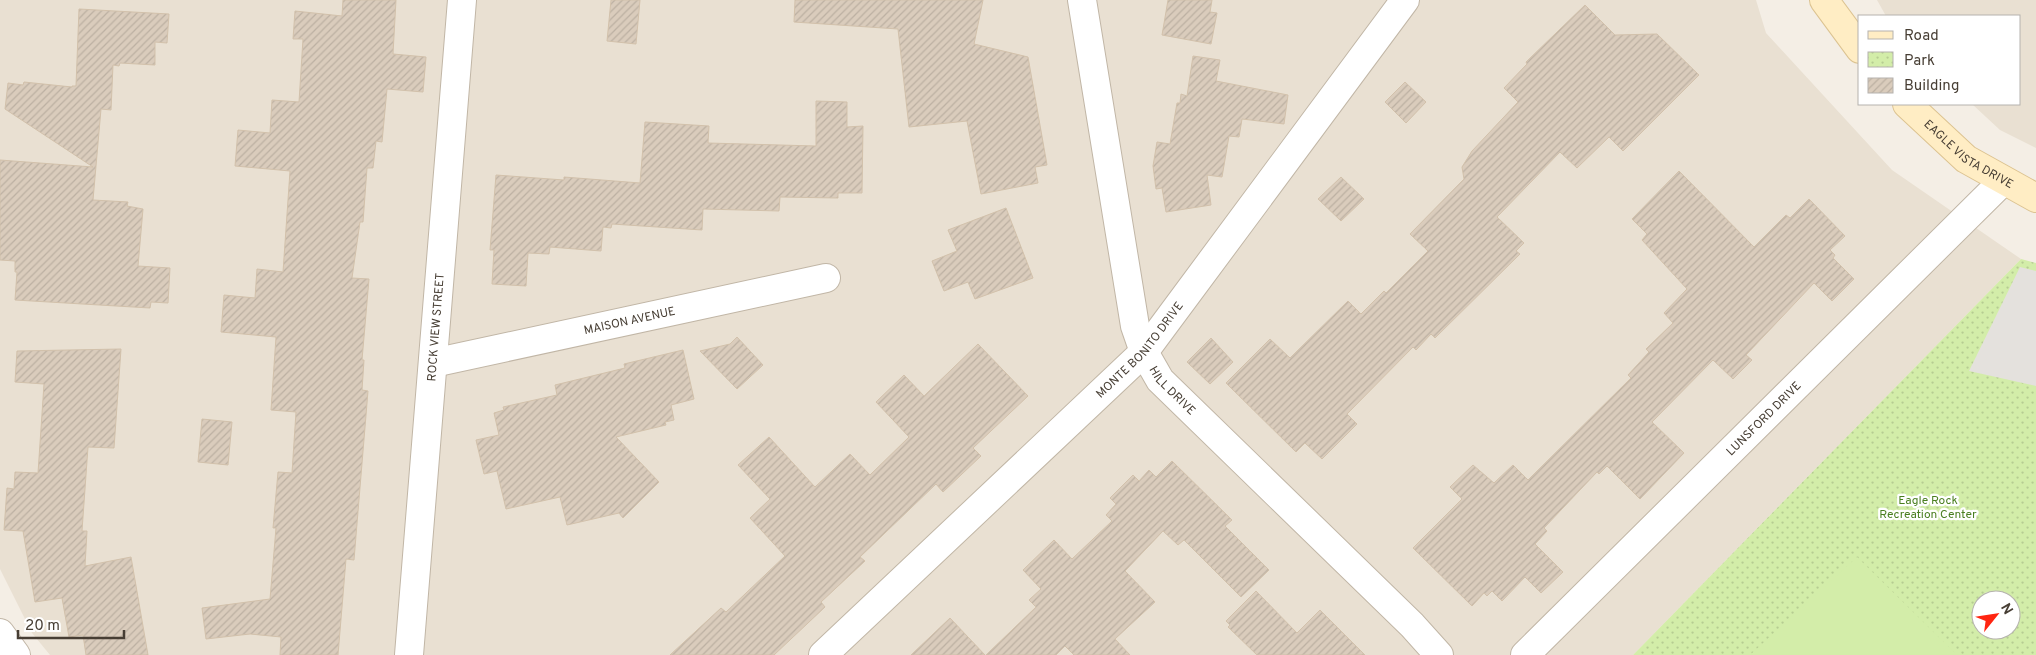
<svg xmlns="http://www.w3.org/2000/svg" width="2036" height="655" font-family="Overpass,sans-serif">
  <defs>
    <pattern id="park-dots" width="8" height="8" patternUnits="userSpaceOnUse" patternTransform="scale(1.25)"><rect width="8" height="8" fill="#d3eda9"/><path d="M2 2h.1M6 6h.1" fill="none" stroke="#b6cc92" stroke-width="1.8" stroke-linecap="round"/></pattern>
    <pattern id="building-hatch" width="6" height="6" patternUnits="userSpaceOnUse" patternTransform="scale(1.25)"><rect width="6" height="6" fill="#daccbc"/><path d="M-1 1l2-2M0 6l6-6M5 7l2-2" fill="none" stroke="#bcb0a2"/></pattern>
  </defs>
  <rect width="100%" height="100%" fill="#f4eee5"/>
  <g fill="#e9e0d2">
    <path d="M0 0H1756L1766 33 1892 170 2021 259 1633 655H50L32 633 0 569Z"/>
    <path d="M1877 0H2036V148L2000 130 1972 104H2020V16H1886Z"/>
  </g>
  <path fill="url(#park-dots)" fill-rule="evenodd" d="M2021 259 2036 263V655H1633ZM1981 600H2011V630H1981Z"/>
  <path fill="#d3eda9" d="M1857 557 1957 655H1750Z"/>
  <path fill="#e4e1dd" d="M2020 267 2036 271V386L1969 371Z"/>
  <g fill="url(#building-hatch)" stroke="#d2c1ab">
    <path d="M343 0H396L393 54 426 57 423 92 387 89 382 142 376 141 373 168H367L363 222H360L352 278 369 279 362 360H364L362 390 368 391 354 560 346 559 338 655H280L281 637 250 634 206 639 202 608 270 599 276 528H273L278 472 292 473 296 412 271 410 276 337 221 332 224 295 255 298 257 269 283 272 290 171 235 166 238 130 270 133 272 100 299 102 303 39H293L295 11 342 16Z"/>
    <path d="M611 0H640L636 44 607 41Z"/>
    <path d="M795 0H983L974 44 1028 57 1047 165 1035 167 1038 183 981 194 967 121 909 127 898 29 794 22Z"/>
    <path d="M1168 0H1212L1210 12 1217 13 1211 44 1162 35Z"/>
    <path d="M1585 5 1615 35 1657 34 1699 75 1623 151 1609 137 1577 168 1560 152 1497 217 1524 243 1516 251 1520 254 1435 338 1431 334 1416 350 1413 347 1347 414 1357 424 1322 459 1305 443 1296 452 1226 383 1270 339 1290 358 1348 301 1361 314 1384 291 1386 293 1428 251 1410 234 1464 179 1462 167 1472 151 1518 102 1504 88 1527 64 1526 62Z"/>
    <path d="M79 9 169 14 167 43 155 42V65L120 63 119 66 113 65 111 110 101 109 93 200 128 202 127 206 143 209 138 266 170 268 168 303 151 302 150 308 15 300 17 272H15V261L0 260V160L93 167 5 109 8 83 23 85 24 82 72 87V86H76Z"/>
    <path d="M1193 56 1220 60 1216 81 1288 95 1284 124 1242 119 1239 137 1229 136 1222 177 1207 175 1211 205 1166 212 1162 188 1156 189 1153 166 1157 142 1170 144 1177 103H1180L1181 94 1187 96Z"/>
    <path d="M1405 82 1426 102 1406 123 1385 102Z"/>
    <path d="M816 101 847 102V127L863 126 862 193H838V198L780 197 779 211 703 209 702 230 612 224 611 228 603 227 601 251 550 247 549 254 528 253 526 286 492 284 494 250H490L496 175 564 180V177L640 183 645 122 709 126 708 143 816 146Z"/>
    <path d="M1679 171 1754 247 1786 215 1790 218 1809 199 1845 236 1830 250 1835 255 1833 258 1854 279 1832 301 1814 283 1746 355 1752 360 1733 379 1713 360 1652 422 1684 453 1640 499 1607 466 1599 474 1597 472 1544 528 1547 531 1535 544 1563 572 1541 593 1525 577 1502 601 1492 591 1487 596 1484 593 1472 606 1413 548 1462 499 1450 487 1473 465 1494 483 1513 465 1528 480 1631 378 1628 375 1649 352 1646 349 1673 323 1664 313 1687 289 1642 240 1647 234 1632 219Z"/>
    <path d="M1341 177 1364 199 1341 221 1318 199Z"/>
    <path d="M1006 208 1033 278 975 299 968 282 944 291 932 261 957 251 948 230Z"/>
    <path d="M737 337 763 365 737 389 700 351 730 344Z"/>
    <path d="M1211 338 1233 362 1210 384 1187 362Z"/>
    <path d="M978 344 1028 396 973 448 981 456 943 492 936 484 860 557 865 561 821 602 825 607 774 655H670L721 608 726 612 785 556 750 518 770 499 738 465 769 437 815 487 850 454 870 475 909 437 876 402 904 375 924 396Z"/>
    <path d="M121 349 114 448 88 447 82 531H87L85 566 131 557 148 655H86L83 635 69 637 62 598 35 602 23 531 4 530 7 488 14 489 15 472 38 473 44 384 15 382 17 351Z"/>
    <path d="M683 350 694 399 671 405 674 420 665 422 666 425 616 437 659 482 623 518 619 513 567 525 560 497 506 509 497 471 484 474 476 440 499 435 494 413 504 410 503 407 557 395 555 385 625 368 624 364Z"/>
    <path d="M202 419 232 422 228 465 198 462Z"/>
    <path d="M1172 461 1232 520 1225 526 1269 570 1241 597 1184 540 1178 545 1163 531 1125 571 1155 602 1115 639 1130 655H1074L1065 646 1056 655H986L1036 607 1029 600 1041 589 1023 570 1054 540 1072 559 1112 521 1106 515 1116 504 1110 498 1133 475 1139 481 1149 470 1156 477Z"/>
    <path d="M1256 591 1297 633 1320 610 1365 655H1257L1228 627 1230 625 1226 621Z"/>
    <path d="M950 618 985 655H911Z"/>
  </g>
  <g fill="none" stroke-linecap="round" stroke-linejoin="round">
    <g stroke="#c1b6a6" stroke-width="30">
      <g id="street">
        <path id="s1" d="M1082 0 1135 326 1144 352 1160 380 1412 625 1439 655"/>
        <path id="s2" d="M433 363 826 278"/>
        <path d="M0 633 16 655"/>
        <path id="s3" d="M409 655 462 0"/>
        <path id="s4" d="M823 655 1144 352 1405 0"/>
        <path id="s5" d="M1525 655 2003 181"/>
      </g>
    </g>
    <g stroke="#dcc391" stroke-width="30">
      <g id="secondary">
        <path d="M1824 0 1860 49"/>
        <path id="s6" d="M1907 104 1966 159 2036 198"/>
      </g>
    </g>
    <use href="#street" stroke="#fff" stroke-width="28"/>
    <use href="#secondary" stroke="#ffedc4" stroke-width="28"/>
  </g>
  <g text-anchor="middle" stroke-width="4.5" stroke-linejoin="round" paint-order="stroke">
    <g font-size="12" fill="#473e34" stroke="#fff">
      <text dy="4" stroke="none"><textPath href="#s6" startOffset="80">EAGLE VISTA DRIVE</textPath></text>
      <text dy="4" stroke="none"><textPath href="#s2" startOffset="201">MAISON AVENUE</textPath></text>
      <text dy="4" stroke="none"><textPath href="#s3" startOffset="329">ROCK VIEW STREET</textPath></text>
      <text dy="4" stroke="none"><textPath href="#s4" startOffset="440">MONTE BONITO DRIVE</textPath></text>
      <text dy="4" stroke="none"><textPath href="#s1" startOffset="406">HILL DRIVE</textPath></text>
      <text dy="4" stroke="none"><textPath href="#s5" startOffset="336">LUNSFORD DRIVE</textPath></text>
    </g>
    <g font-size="12" fill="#4a7f21" stroke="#fff">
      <text x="1928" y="504">Eagle Rock<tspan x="1928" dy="14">Recreation Center</tspan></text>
    </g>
  </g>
  <rect x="1858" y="15" width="162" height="90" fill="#ffffff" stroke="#b5b2ae"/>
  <rect x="1868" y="31" width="25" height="8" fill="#ffedc4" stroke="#b5b2ae"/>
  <text x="1904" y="40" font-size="15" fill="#473e34">Road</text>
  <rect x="1868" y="52" width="25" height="15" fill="url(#park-dots)" stroke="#b5b2ae"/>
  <text x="1904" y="65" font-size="15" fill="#473e34">Park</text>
  <rect x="1868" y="78" width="25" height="15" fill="url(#building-hatch)" stroke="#b5b2ae"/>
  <text x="1904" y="90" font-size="15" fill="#473e34">Building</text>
  <g transform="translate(1996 615) rotate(60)"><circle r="24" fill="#ffffff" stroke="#b5b2ae"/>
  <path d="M0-4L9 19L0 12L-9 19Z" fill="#ff2511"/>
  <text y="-8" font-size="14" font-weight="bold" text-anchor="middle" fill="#473e34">N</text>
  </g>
  <path d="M18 630v8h106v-8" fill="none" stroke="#473e34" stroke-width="2.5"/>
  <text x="25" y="630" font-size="15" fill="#473e34" stroke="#ffffff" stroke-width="4" paint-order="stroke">20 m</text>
</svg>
